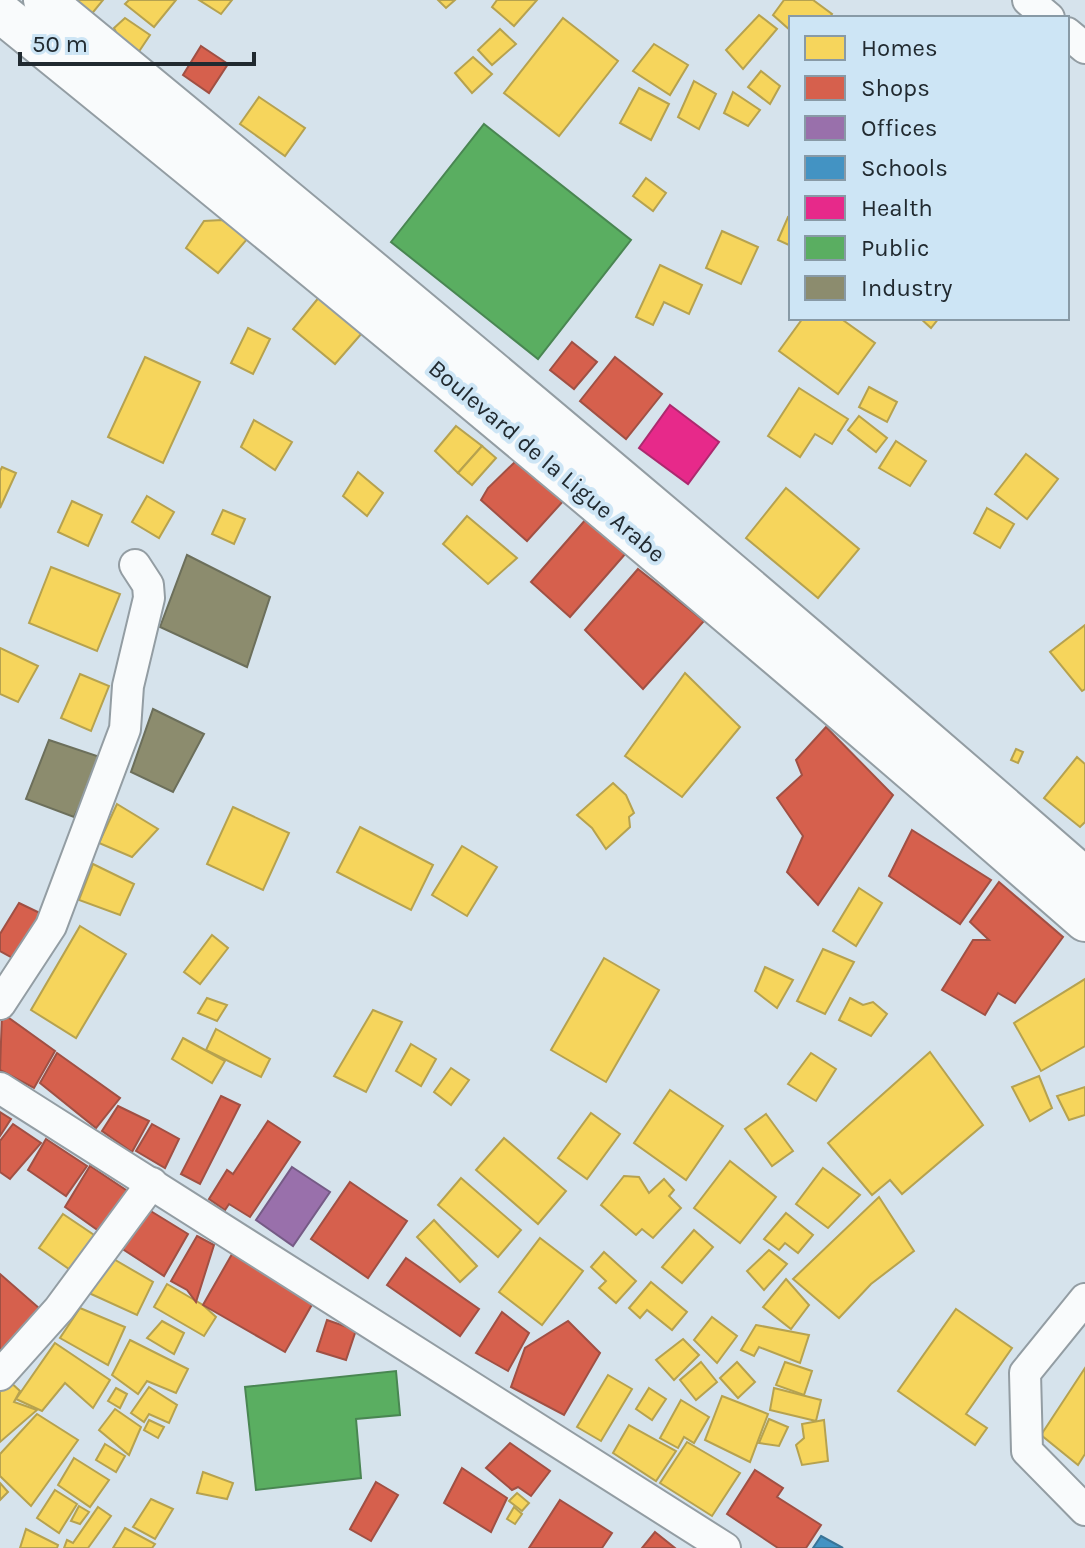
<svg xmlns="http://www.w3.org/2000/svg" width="1085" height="1548" font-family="Karla,sans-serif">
  <rect width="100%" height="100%" fill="#d6e3ec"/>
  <g fill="#f6d55c" stroke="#b6a24f" stroke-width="2">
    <path d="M76 0H103L90 16Z"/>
    <path d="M129 0H176L154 27 125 4Z"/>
    <path d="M199 0H232L221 14Z"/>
    <path d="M438 0H455L446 8Z"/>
    <path d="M497 0H537L514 26 492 7Z"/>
    <path d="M784 0H813L832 14 829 18H791V31L773 15Z"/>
    <path d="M759 15 777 29 743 69 726 50Z"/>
    <path d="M125 18 150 35 136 56 119 39 114 28Z"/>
    <path d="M563 18 618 61 559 136 504 93Z"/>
    <path d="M500 29 516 44 492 65 478 50Z"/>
    <path d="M654 44 688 65 670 95 633 71Z"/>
    <path d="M473 57 492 74 472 93 455 73Z"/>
    <path d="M761 71 780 86 770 104 748 87Z"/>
    <path d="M694 81 716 94 699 129 678 117Z"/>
    <path d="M639 88 669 104 651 140 620 123Z"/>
    <path d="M733 92 760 110 748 126 724 113Z"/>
    <path d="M259 97 305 128 285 156 240 124Z"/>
    <path d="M646 178 666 193 653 211 633 196Z"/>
    <path d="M788 217 791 218V246L778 240Z"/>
    <path d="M222 220 248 238 218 273 186 248 204 221Z"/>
    <path d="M722 231 758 247 741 284 706 268Z"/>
    <path d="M660 265 702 285 689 314 664 302 653 325 636 317Z"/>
    <path d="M320 296 362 333 335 364 293 329Z"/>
    <path d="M803 318H840L875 343 838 394 779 351Z"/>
    <path d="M920 318H939L931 328Z"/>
    <path d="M248 328 270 339 253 374 231 363Z"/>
    <path d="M145 357 200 382 163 463 108 437Z"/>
    <path d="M869 387 897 402 887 422 859 407Z"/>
    <path d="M799 388 848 419 832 444 815 434 800 457 768 436Z"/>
    <path d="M859 416 887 438 876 452 848 430Z"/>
    <path d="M254 420 292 442 275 470 241 447Z"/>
    <path d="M456 426 482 446 458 473 435 451Z"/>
    <path d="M896 441 926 461 910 486 879 468Z"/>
    <path d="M482 446 496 458 472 485 458 473Z"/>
    <path d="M1026 454 1058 479 1027 519 995 494Z"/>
    <path d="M2 467 16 473 0 508V471Z"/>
    <path d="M358 472 383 493 367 516 343 496Z"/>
    <path d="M786 488 859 549 818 598 746 538Z"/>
    <path d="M147 496 174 512 159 538 132 522Z"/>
    <path d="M72 501 102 515 88 546 58 532Z"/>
    <path d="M987 508 1014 524 1000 548 974 533Z"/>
    <path d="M223 510 245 519 234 544 212 534Z"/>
    <path d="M467 516 517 558 488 584 443 544Z"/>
    <path d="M51 567 120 594 97 651 29 623Z"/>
    <path d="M1085 625V689L1082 691 1050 652Z"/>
    <path d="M0 648 38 666 18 702 0 694Z"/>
    <path d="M685 673 740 727 682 797 625 756Z"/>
    <path d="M80 674 109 686 91 731 61 718Z"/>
    <path d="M1016 749 1023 752 1018 763 1011 760Z"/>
    <path d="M1077 757 1085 764V822L1080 827 1044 798Z"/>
    <path d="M613 783 626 795 634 813 629 817 630 827 606 849 592 828 577 815Z"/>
    <path d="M117 804 158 829 132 857 99 843Z"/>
    <path d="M233 807 289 833 263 890 207 864Z"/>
    <path d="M360 827 433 865 411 910 337 872Z"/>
    <path d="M462 846 497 867 467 916 432 895Z"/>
    <path d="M93 864 134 884 120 915 79 900Z"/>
    <path d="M859 888 882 903 856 946 833 931Z"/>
    <path d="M80 926 126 954 76 1038 31 1010Z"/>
    <path d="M212 935 228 948 200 984 184 972Z"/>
    <path d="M823 949 854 962 825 1014 797 1001Z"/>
    <path d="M604 958 659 990 606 1082 551 1050Z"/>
    <path d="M765 967 793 980 777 1008 755 991Z"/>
    <path d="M1085 979V1046L1041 1071 1014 1023Z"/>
    <path d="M207 998 227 1005 217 1021 198 1013Z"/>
    <path d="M850 998 863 1005 873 1002 887 1014 871 1036 839 1020Z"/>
    <path d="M373 1010 402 1022 366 1092 334 1076Z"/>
    <path d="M216 1029 270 1059 261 1077 206 1050Z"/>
    <path d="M183 1038 225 1061 212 1083 172 1059Z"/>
    <path d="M411 1044 436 1059 421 1086 396 1071Z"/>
    <path d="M930 1052 983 1125 902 1194 890 1180 872 1195 828 1143Z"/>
    <path d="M811 1053 836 1069 816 1101 788 1084Z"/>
    <path d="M451 1068 469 1080 451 1105 434 1092Z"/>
    <path d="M1039 1076 1052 1108 1030 1121 1012 1087Z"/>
    <path d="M1085 1087V1115L1069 1120 1057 1096Z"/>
    <path d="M670 1090 723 1126 686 1180 634 1143Z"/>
    <path d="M591 1113 620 1134 587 1179 558 1158Z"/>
    <path d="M766 1114 793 1151 772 1166 745 1129Z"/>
    <path d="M504 1138 566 1191 538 1224 476 1170Z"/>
    <path d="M730 1161 776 1197 740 1243 694 1208Z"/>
    <path d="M823 1168 860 1195 828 1228 796 1204Z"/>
    <path d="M624 1176 639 1177 649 1193 664 1179 674 1190 669 1196 681 1208 653 1238 642 1229 636 1235 601 1205Z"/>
    <path d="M461 1178 521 1230 498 1257 438 1205Z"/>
    <path d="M879 1197 914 1251 871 1284 839 1318 793 1279Z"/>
    <path d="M786 1213 813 1235 798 1253 785 1243 779 1250 764 1239Z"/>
    <path d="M63 1214 103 1241 76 1274 39 1248Z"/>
    <path d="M434 1220 477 1266 460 1282 417 1237Z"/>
    <path d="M694 1230 713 1247 682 1283 662 1267Z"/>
    <path d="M540 1238 583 1271 542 1325 499 1292Z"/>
    <path d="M769 1250 787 1264 764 1290 747 1271Z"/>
    <path d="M604 1252 636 1281 616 1303 599 1288 606 1281 591 1267Z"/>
    <path d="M105 1254 153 1282 137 1315 78 1288Z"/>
    <path d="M786 1279 809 1305 791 1329 763 1307Z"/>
    <path d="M651 1282 687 1312 672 1330 647 1310 640 1318 629 1308Z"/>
    <path d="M167 1284 203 1305 216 1317 204 1336 154 1307Z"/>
    <path d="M80 1308 125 1327 108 1365 60 1338Z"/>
    <path d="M956 1309 1012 1348 966 1414 987 1428 975 1445 898 1391Z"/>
    <path d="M712 1317 737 1336 717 1363 694 1340Z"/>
    <path d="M162 1321 184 1333 174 1354 147 1338Z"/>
    <path d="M756 1325 809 1335 800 1363 759 1347 754 1356 741 1350Z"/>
    <path d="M683 1339 699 1355 674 1380 656 1360Z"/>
    <path d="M130 1340 188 1369 176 1393 147 1381 138 1394 112 1375Z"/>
    <path d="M55 1343 110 1380 93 1408 65 1383 42 1411 16 1399Z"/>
    <path d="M701 1362 717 1382 696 1400 680 1380Z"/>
    <path d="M737 1362 755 1382 738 1398 720 1378Z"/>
    <path d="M785 1362 812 1371 804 1395 776 1385Z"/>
    <path d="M1085 1368V1454L1078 1465 1041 1435Z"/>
    <path d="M608 1375 632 1389 601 1441 577 1427Z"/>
    <path d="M7 1379 20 1391 14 1402 37 1410 0 1442V1387Z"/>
    <path d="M149 1387 177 1405 169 1423 149 1414 144 1422 131 1413Z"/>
    <path d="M116 1388 127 1394 120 1408 108 1401Z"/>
    <path d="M649 1388 666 1399 652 1420 636 1409Z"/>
    <path d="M774 1388 821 1400 816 1421 770 1410Z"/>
    <path d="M722 1396 768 1414 750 1462 705 1440Z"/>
    <path d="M681 1400 709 1417 694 1443 684 1437 678 1448 660 1438Z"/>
    <path d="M115 1409 141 1427 129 1455 99 1430Z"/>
    <path d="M37 1414 78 1440 31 1506 0 1476V1454Z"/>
    <path d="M769 1419 788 1427 779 1446 759 1443Z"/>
    <path d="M149 1420 164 1427 158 1438 144 1430Z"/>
    <path d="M824 1420 828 1461 802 1465 796 1445 804 1438 802 1424Z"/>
    <path d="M629 1425 676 1451 656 1481 613 1453Z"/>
    <path d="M687 1442 740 1473 712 1516 660 1483Z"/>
    <path d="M105 1444 125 1456 116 1472 96 1460Z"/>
    <path d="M74 1458 109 1480 90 1507 58 1485Z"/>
    <path d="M203 1472 233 1483 227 1499 197 1493Z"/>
    <path d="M0 1483 8 1492 0 1500Z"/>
    <path d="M55 1490 77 1504 59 1533 37 1518Z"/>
    <path d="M517 1493 529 1503 522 1511 509 1501Z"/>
    <path d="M151 1499 173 1509 155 1539 133 1527Z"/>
    <path d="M79 1506 89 1512 80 1524 71 1521Z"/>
    <path d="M98 1507 111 1516 88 1548H64L67 1540 73 1543Z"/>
    <path d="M514 1507 522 1514 515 1524 507 1519Z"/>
    <path d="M125 1528 155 1544 152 1548H113Z"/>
    <path d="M26 1529 58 1545 57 1548H20Z"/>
  </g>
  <g fill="#d6604d" stroke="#a05044" stroke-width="2">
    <path d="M201 46 228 64 209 93 183 75Z"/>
    <path d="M572 342 597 362 574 389 550 370Z"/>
    <path d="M615 357 662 394 626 439 580 401Z"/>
    <path d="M519 458 565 499 527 541 481 500 488 488Z"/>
    <path d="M587 518 626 553 570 617 531 582Z"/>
    <path d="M638 569 704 621 643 689 585 630Z"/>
    <path d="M826 727 893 795 818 905 787 872 803 836 777 798 802 775 796 760Z"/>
    <path d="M912 830 991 880 960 924 889 876Z"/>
    <path d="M999 882 1063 937 1015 1003 998 993 985 1015 942 990 973 940H989L970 922Z"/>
    <path d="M19 903 44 915 18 961 0 951V934Z"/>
    <path d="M2 1013 55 1051 34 1088 0 1070Z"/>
    <path d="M57 1053 120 1098 96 1128 40 1083Z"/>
    <path d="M221 1096 240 1105 200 1184 181 1174Z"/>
    <path d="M118 1106 149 1121 132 1152 102 1131Z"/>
    <path d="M0 1112 11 1119 0 1136Z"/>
    <path d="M268 1121 300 1142 250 1217 229 1204 225 1210 209 1199 227 1170 233 1174Z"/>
    <path d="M13 1124 41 1143 10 1179 0 1172V1141Z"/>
    <path d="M152 1124 179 1139 165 1168 136 1151Z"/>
    <path d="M46 1139 87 1166 66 1196 28 1170Z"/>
    <path d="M90 1166 135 1196 106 1236 65 1207Z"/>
    <path d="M350 1182 407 1221 368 1278 311 1239Z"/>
    <path d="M149 1210 188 1234 164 1276 121 1248Z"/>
    <path d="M197 1236 214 1245 196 1302 187 1290 171 1281Z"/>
    <path d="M232 1254 314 1301 285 1352 203 1305Z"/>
    <path d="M406 1258 479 1309 460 1336 387 1285Z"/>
    <path d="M0 1274 47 1315 10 1359 0 1350Z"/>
    <path d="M502 1312 529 1333 508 1371 476 1353Z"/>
    <path d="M327 1320 356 1330 346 1360 317 1351Z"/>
    <path d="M568 1321 600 1353 564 1415 511 1387 525 1348Z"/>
    <path d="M510 1443 550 1471 531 1496 518 1487 512 1490 486 1468Z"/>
    <path d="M462 1468 507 1498 491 1532 444 1503Z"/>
    <path d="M755 1470 783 1488 777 1497 821 1525 806 1548H778L727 1514Z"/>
    <path d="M376 1482 398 1495 371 1541 350 1529Z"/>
    <path d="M560 1500 612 1533 602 1548H529Z"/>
    <path d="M655 1532 675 1548H642Z"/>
  </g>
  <path fill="#9970ab" stroke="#755b86" stroke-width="2" d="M292 1167 330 1192 293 1246 256 1220Z"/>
  <path fill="#4393c3" stroke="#397497" stroke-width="2" d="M821 1536 843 1548H813Z"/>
  <path fill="#e7298a" stroke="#ac296f" stroke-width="2" d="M670 405 719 442 688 484 639 448Z"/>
  <g fill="#5aae61" stroke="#498652" stroke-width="2">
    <path d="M484 124 631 240 538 359 391 242Z"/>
    <path d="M396 1371 400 1415 356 1419 361 1478 256 1490 245 1387Z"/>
  </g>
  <g fill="#8c8c6e" stroke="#6c6f5b" stroke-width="2">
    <path d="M187 555 270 597 247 667 160 627Z"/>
    <path d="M153 709 204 734 173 792 131 772Z"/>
    <path d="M49 740 103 758 74 817 26 799Z"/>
  </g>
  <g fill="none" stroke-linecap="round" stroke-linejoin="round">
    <g stroke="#939da3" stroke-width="34">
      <g id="minor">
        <path d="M1028 0 1049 18"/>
        <path d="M1067 33 1085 48"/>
        <path d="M0 1004 51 926 125 729 128 686 149 598 148 585 135 565"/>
        <path d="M0 1088 725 1548"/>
        <path d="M1085 1299 1025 1373 1027 1451 1085 1510"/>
        <path d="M0 1375 59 1309 152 1183"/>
      </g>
    </g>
    <g stroke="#939da3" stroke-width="44">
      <g id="major">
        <path d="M44 0C395 288 743 579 1085 878"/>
        <path d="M0 12C367 309 730 610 1085 921"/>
      </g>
    </g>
    <use href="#minor" stroke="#f9fbfc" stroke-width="30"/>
    <use href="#major" stroke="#f9fbfc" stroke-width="40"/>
  </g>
  <g text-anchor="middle" stroke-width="8" stroke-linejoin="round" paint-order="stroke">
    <g font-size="24" fill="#212a30" stroke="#cde5f5">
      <text transform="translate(547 461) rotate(40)" y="8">Boulevard de la Ligue Arabe</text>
    </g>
  </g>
  <rect x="789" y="16" width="280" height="304" fill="#cde5f5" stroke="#889aa6" stroke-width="2"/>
  <rect x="805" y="36" width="40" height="24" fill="#f6d55c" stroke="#889aa6" stroke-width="2"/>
  <text x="861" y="56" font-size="24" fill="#212a30">Homes</text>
  <rect x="805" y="76" width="40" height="24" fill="#d6604d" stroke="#889aa6" stroke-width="2"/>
  <text x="861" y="96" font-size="24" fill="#212a30">Shops</text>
  <rect x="805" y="116" width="40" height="24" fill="#9970ab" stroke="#889aa6" stroke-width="2"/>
  <text x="861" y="136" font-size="24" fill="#212a30">Offices</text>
  <rect x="805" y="156" width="40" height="24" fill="#4393c3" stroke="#889aa6" stroke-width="2"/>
  <text x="861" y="176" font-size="24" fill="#212a30">Schools</text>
  <rect x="805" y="196" width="40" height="24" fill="#e7298a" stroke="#889aa6" stroke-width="2"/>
  <text x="861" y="216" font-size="24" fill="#212a30">Health</text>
  <rect x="805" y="236" width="40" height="24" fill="#5aae61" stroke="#889aa6" stroke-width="2"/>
  <text x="861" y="256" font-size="24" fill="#212a30">Public</text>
  <rect x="805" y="276" width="40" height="24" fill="#8c8c6e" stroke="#889aa6" stroke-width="2"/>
  <text x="861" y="296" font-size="24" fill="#212a30">Industry</text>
  <path d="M20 52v12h234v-12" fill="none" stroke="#212a30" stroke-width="4"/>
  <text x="32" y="52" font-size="24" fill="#212a30" stroke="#cde5f5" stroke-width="6" paint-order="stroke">50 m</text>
</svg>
